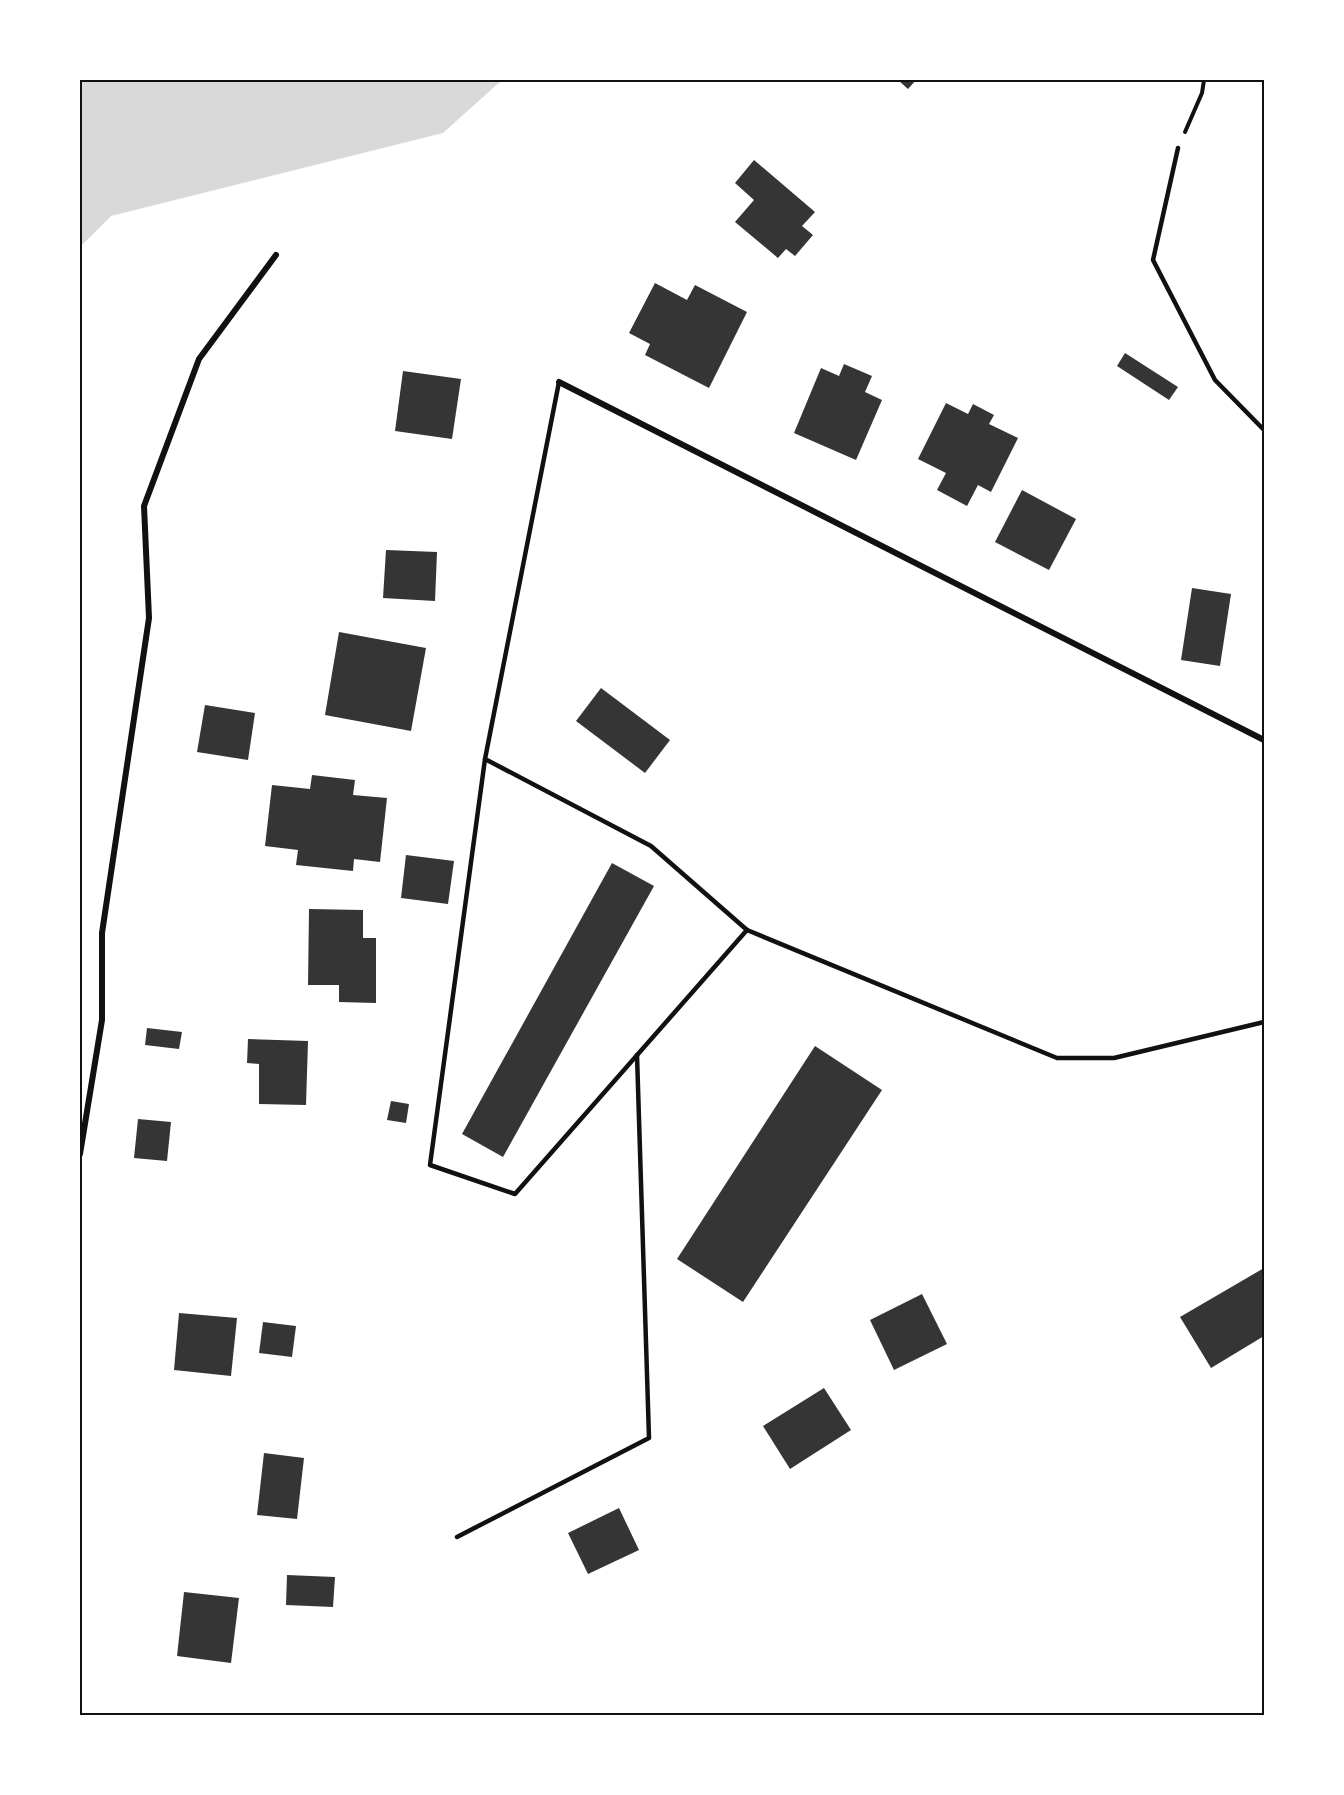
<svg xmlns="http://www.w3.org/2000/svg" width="1344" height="1795" font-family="Manrope,sans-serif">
  <rect width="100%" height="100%" fill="#fff"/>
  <path fill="#d9d9d9" d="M80 80H502L443 133 111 216 80 247Z"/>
  <g fill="#353535">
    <path d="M898 80H916L908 89Z"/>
    <path d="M754 160 815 212 802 226 813 235 795 256 786 249 778 258 735 222 754 200 735 183Z"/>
    <path d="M655 283 687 300 695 285 747 312 709 388 645 355 650 344 629 333Z"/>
    <path d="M1125 353 1178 387 1169 400 1117 366Z"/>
    <path d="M844 364 872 376 865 392 882 400 856 460 794 433 821 368 839 376Z"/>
    <path d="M403 371 461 379 452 439 395 431Z"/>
    <path d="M946 403 968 414 973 404 994 415 989 424 1018 438 991 492 978 485 967 506 937 490 946 473 918 459Z"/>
    <path d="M1022 490 1076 519 1049 570 995 542Z"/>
    <path d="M386 550 437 552 435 601 383 598Z"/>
    <path d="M1192 588 1231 594 1220 666 1181 660Z"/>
    <path d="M339 632 426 648 411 731 325 715Z"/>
    <path d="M601 688 670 740 645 773 576 721Z"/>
    <path d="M205 705 255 713 248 760 197 752Z"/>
    <path d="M312 775 355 780 353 795 387 798 380 862 354 859 353 871 296 865 298 850 265 846 272 785 310 789Z"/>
    <path d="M406 855 454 861 448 904 401 898Z"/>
    <path d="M612 863 654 886 503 1157 462 1134Z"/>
    <path d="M309 909 363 910V938H376V1003L339 1002V985H308Z"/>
    <path d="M147 1028 182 1032 179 1049 145 1045Z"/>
    <path d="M248 1039 308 1041 306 1105 259 1104V1064L247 1063Z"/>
    <path d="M815 1046 882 1090 743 1302 677 1259Z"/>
    <path d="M391 1101 409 1104 406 1123 387 1120Z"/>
    <path d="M138 1119 171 1122 167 1161 134 1158Z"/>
    <path d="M1264 1268V1336L1211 1368 1180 1317Z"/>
    <path d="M922 1294 947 1344 894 1370 870 1320Z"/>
    <path d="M179 1313 237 1318 231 1376 174 1370Z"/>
    <path d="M263 1322 296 1326 292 1357 259 1353Z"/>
    <path d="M824 1388 851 1430 790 1469 763 1426Z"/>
    <path d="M264 1453 304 1458 297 1519 257 1515Z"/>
    <path d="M619 1508 639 1550 588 1574 568 1533Z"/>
    <path d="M287 1575 335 1577 333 1607 286 1605Z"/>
    <path d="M184 1592 239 1598 231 1663 177 1656Z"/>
  </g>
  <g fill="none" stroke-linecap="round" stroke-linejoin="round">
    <path stroke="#111" stroke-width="4" d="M1185 132 1202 93 1204 80"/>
    <g stroke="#111" stroke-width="4.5">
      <path d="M1178 148 1153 260 1215 380 1264 430"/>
      <path d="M559 382 485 759 651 846 747 930 1057 1058H1114L1264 1022"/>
      <path d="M485 759 430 1165 515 1194 747 930"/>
      <path d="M457 1537 649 1438 637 1055"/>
    </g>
    <g stroke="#111" stroke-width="6">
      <path d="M559 382 1264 740"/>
      <path d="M80 1154 102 1020V933L149 618 144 506 199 359 276 255"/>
    </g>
  </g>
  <rect width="1344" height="1795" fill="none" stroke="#ffffff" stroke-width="162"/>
  <rect x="81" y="81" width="1182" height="1633" fill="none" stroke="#111" stroke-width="2"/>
</svg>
